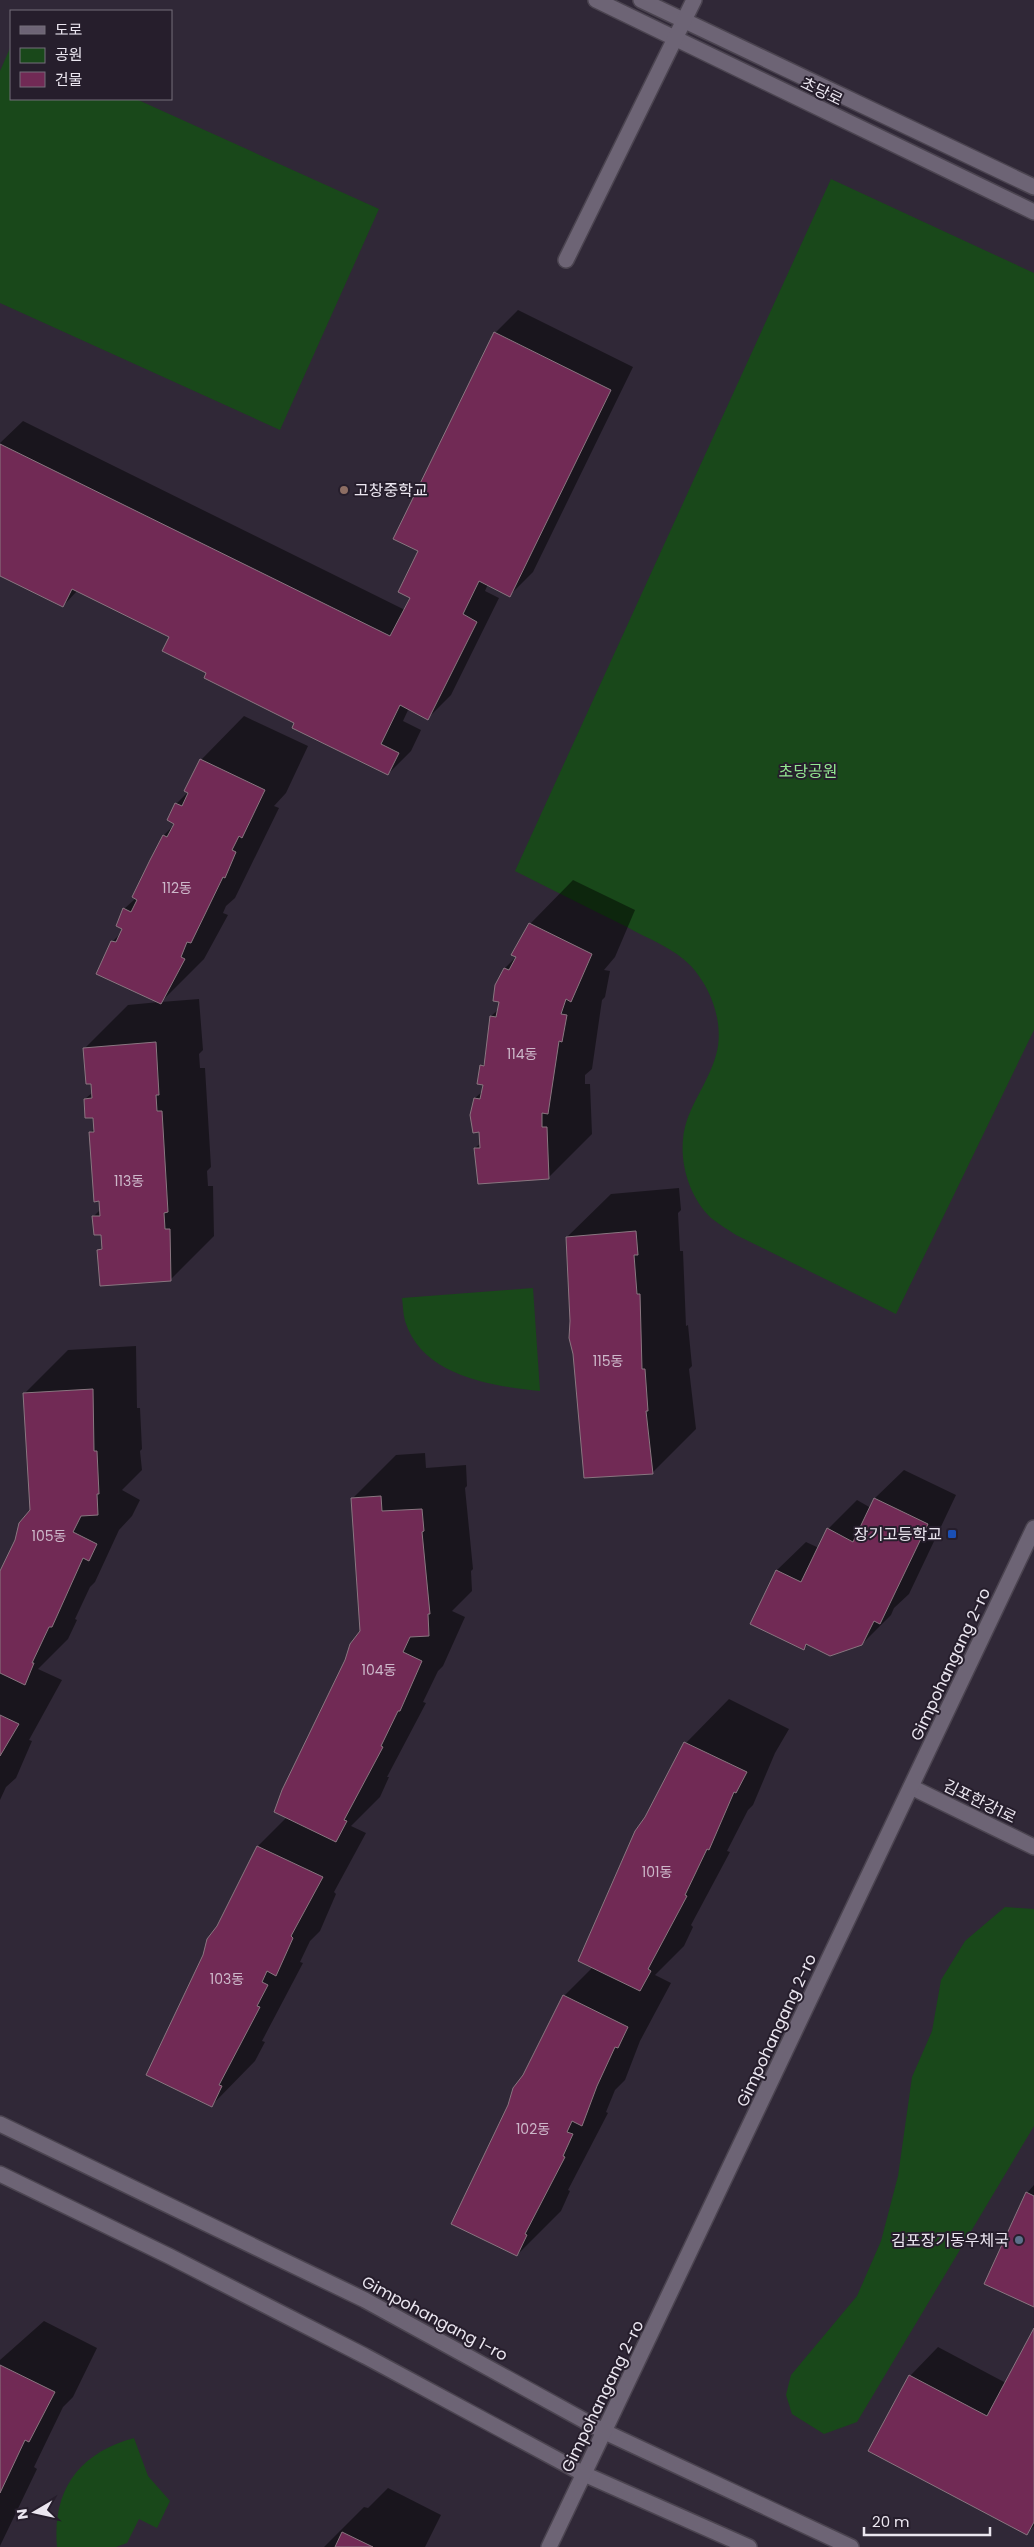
<svg xmlns="http://www.w3.org/2000/svg" width="1034" height="2547" font-family="Poppins,'Noto Sans KR',sans-serif">
  <rect width="100%" height="100%" fill="#302837"/>
  <g fill="#19481a">
    <path d="M11 46V99H136L379 209 280 430 0 303V71Z"/>
    <path d="M831 179 1034 273V1030L896 1314 736 1235C728 1230 719 1224 711 1218 686 1194 676 1152 687 1120 696 1095 714 1072 718 1046 722 1018 710 987 691 966 674 948 648 939 627 927 589 908 552 890 515 871Z"/>
    <path d="M533 1288 540 1391C491 1386 422 1376 405 1321 403 1314 403 1305 402 1298Z"/>
    <path d="M1005 1907 1034 1909V2126L857 2422 824 2434 792 2414 786 2395 791 2375 857 2296 881 2241 898 2176 912 2077 932 2031 941 1980 965 1941Z"/>
    <path d="M134 2438 148 2476 170 2501 157 2528 139 2519 127 2543 116 2547H57C52 2490 79 2453 134 2438Z"/>
  </g>
  <g fill="#0007">
    <path d="M518 310 633 367 533 572 510 595 488 584 485 591 499 598 451 695 428 718 409 708 403 721 421 730 411 751 388 774 208 672 171 637 78 590 63 606 0 575V443L23 421 405 610 411 597 420 550 495 333Z"/>
    <path d="M244 716 308 746 286 793 274 806 279 808 235 898 226 906 223 913 228 915 204 959 161 1002 199 999 203 1050 199 1054 200 1068H205L211 1167 207 1171 208 1186H213L214 1236 170 1280 99 1250 103 1246 102 1234 93 1217 101 1209 90 1133 95 1128 94 1116 85 1099 93 1092 84 1049 128 1005 159 1002 113 941 123 931 124 909 136 898 164 835 176 823V804L188 792 201 760Z"/>
    <path d="M573 880 635 910 615 957 604 970 610 971 605 997 602 1000 592 1069 585 1075V1084H590L592 1134 548 1178 475 1148 481 1143 475 1098 483 1091 481 1066 486 1062 491 1016 499 1009 500 1001 496 985 505 968 517 956 530 924Z"/>
    <path d="M679 1188 681 1210 678 1213 680 1251H683L686 1326 688 1325 692 1366 689 1369 696 1429 652 1473 572 1321 567 1237 611 1194Z"/>
    <path d="M136 1346 137 1408H140L142 1449 140 1451 142 1470 122 1490 140 1500 132 1516 119 1530 95 1582 90 1587 75 1619 77 1620 68 1639 38 1669 62 1680 29 1740 32 1741 16 1778 6 1787 0 1800V1574L31 1511 24 1394 68 1350Z"/>
    <path d="M425 1453 426 1468 466 1465 467 1486 465 1488 473 1569 471 1571 472 1591 452 1611 465 1617 443 1666 438 1671 423 1702 426 1703 387 1777H389L380 1797 351 1826 366 1833 334 1892 336 1894 320 1931 310 1941 300 1962 303 1963 262 2041 265 2042 255 2061 212 2105 218 1926 258 1846 287 1817 361 1631 352 1499 396 1455Z"/>
    <path d="M904 1470 956 1495 909 1594 894 1608 891 1615 862 1644H808L803 1649 752 1624 777 1570 806 1542 819 1548 828 1529 857 1500 871 1508 875 1498Z"/>
    <path d="M729 1699 789 1729 775 1753 753 1805 748 1810 727 1851 730 1852 691 1925 693 1927 684 1946 655 1975 671 1983 640 2041 625 2080 615 2090 606 2112 608 2113 568 2190 570 2191 561 2211 517 2255 524 2076 564 1996 593 1967 646 1818 686 1743Z"/>
    <path d="M1034 2185V2305L1027 2193Z"/>
    <path d="M44 2321 97 2348 73 2397 63 2407 34 2467 37 2469 0 2546V2360Z"/>
    <path d="M1034 2330V2526L1027 2533 910 2376 938 2347 1006 2383Z"/>
    <path d="M388 2488 441 2515 425 2547H324L364 2507 368 2508Z"/>
  </g>
  <g fill="#712a55" stroke="#897680">
    <path d="M494 332 611 390 510 597 479 581 463 614 477 622 428 720 400 705 381 744 399 753 388 775 292 728 294 723 204 678 206 673 162 651 169 637 72 589 63 607 0 576V444L390 636 410 598 398 592 418 551 393 539Z"/>
    <path d="M200 759 265 790 242 838 239 836 232 850 236 852 225 878 223 877 191 943 187 942 181 957 185 959 161 1004 96 974 111 941 116 942 122 929 116 926 123 908 131 912 137 900 132 897 150 860 163 835 167 837 174 824 167 820 175 803 182 806 188 793 184 791Z"/>
    <path d="M529 923 592 954 571 1002 566 999 561 1014 567 1015 562 1042 559 1041 548 1114 542 1113V1127H547L549 1179 478 1184 474 1148H480L479 1132 473 1133 470 1115 474 1098 480 1099 483 1085 477 1084 480 1065 484 1066 490 1016 496 1017 499 1002 493 1001 495 985 504 968 509 970 516 957 511 955Z"/>
    <path d="M156 1042 159 1095H156L157 1111H162L168 1212 164 1213 165 1229H170L171 1281 100 1286 97 1250 102 1249 101 1235H94L92 1216H100L99 1201 94 1202 89 1132H94L93 1118H85L84 1099 92 1098 91 1084H86L83 1048Z"/>
    <path d="M636 1231 638 1255H634L637 1294H640L642 1369H645L648 1411H646L653 1474 584 1478 573 1354 569 1338 570 1321 566 1237Z"/>
    <path d="M93 1389 94 1451H97L99 1494H97L98 1515 81 1516 73 1532 97 1544 89 1561 83 1558 52 1627H49L32 1663H34L25 1685 0 1673V1571L15 1540 19 1523 30 1510 23 1393Z"/>
    <path d="M381 1496 382 1511 422 1509 424 1531 422 1532 430 1614H428L429 1636 410 1637 403 1652 422 1661 400 1711H398L381 1746 383 1747 344 1820 347 1821 336 1842 274 1812 282 1790 345 1660 350 1644 360 1631 351 1498Z"/>
    <path d="M874 1498 928 1524 880 1624 874 1621 862 1645 830 1656 806 1644 804 1650 750 1624 776 1570 801 1582 827 1528 853 1542Z"/>
    <path d="M0 1715 19 1724 0 1756Z"/>
    <path d="M684 1742 747 1772 736 1793 734 1792 709 1850 707 1849 685 1895 687 1896 648 1969 651 1971 640 1991 578 1961 635 1831 645 1817Z"/>
    <path d="M257 1846 323 1877 291 1936 293 1938 276 1976 267 1971 262 1982 268 1985 257 2006 260 2007 219 2085 222 2086 212 2107 146 2075 203 1955 207 1939 217 1926Z"/>
    <path d="M563 1995 628 2027 618 2048 615 2047 597 2086 582 2126 572 2121 567 2132 573 2134 563 2156 565 2157 525 2234 527 2235 517 2256 451 2224 508 2105 513 2088 523 2075Z"/>
    <path d="M1026 2192 1034 2196V2307L984 2284Z"/>
    <path d="M1034 2328V2522L1027 2535 868 2451 909 2375 987 2416Z"/>
    <path d="M0 2365 55 2392 29 2442 25 2440 0 2493Z"/>
    <path d="M342 2532 373 2547H335Z"/>
  </g>
  <g fill="none" stroke-linecap="round" stroke-linejoin="round">
    <g stroke="#4b4450" stroke-width="18">
      <g id="minor">
        <path d="M596 0 1034 212"/>
        <path d="M641 0 1034 187"/>
        <path d="M566 260 694 0"/>
        <path d="M911 1787 1034 1847"/>
        <path d="M0 2124 365 2300 605 2432 851 2547"/>
        <path d="M0 2174 169 2256 365 2356 584 2474 749 2547"/>
        <path d="M549 2547 1034 1528"/>
      </g>
    </g>
    <use href="#minor" stroke="#6d6475" stroke-width="15"/>
  </g>
  <circle fill="#8d6e63" stroke="#261e2c" stroke-width="2" cx="344" cy="490" r="5"/>
  <rect fill="#1a4fb4" stroke="#261e2c" stroke-width="2" x="947" y="1529" width="10" height="10" rx="2.5"/>
  <circle fill="#5c6f8a" stroke="#261e2c" stroke-width="2" cx="1019" cy="2240" r="5"/>
  <g text-anchor="middle" stroke-width="4" stroke-linejoin="round" paint-order="stroke">
    <g font-size="14" fill="#ccb7c9">
      <text x="177" y="893">112동</text>
      <text x="522" y="1059">114동</text>
      <text x="129" y="1186">113동</text>
      <text x="608" y="1366">115동</text>
      <text x="49" y="1541">105동</text>
      <text x="379" y="1675">104동</text>
      <text x="657" y="1877">101동</text>
      <text x="227" y="1984">103동</text>
      <text x="533" y="2134">102동</text>
    </g>
    <g font-size="16" fill="#ebe6f0" stroke="#261e2c">
      <text transform="translate(822 91) rotate(26)" y="6">초당로</text>
      <text transform="translate(950 1664) rotate(-65)" y="6">Gimpohangang 2-ro</text>
      <text transform="translate(980 1801) rotate(26)" y="6">김포한강1로</text>
      <text transform="translate(776 2030) rotate(-65)" y="6">Gimpohangang 2-ro</text>
      <text transform="translate(435 2318) rotate(28)" y="6">Gimpohangang 1-ro</text>
      <text transform="translate(602 2396) rotate(-64)" y="6">Gimpohangang 2-ro</text>
    </g>
    <g font-size="16" fill="#ebe6f0" stroke="#261e2c" text-anchor="end">
      <text x="354" y="496" text-anchor="start">고창중학교</text>
      <text x="942" y="1540">장기고등학교</text>
      <text x="1009" y="2246">김포장기동우체국</text>
    </g>
    <g font-size="16" fill="#94e892" stroke="#261e2c">
      <text x="808" y="777">초당공원</text>
    </g>
  </g>
  <rect x="10" y="10" width="162" height="90" fill="#261e2c" stroke="#756e7a"/>
  <rect x="20" y="26" width="25" height="8" fill="#6d6475" stroke="#756e7a"/>
  <text x="55" y="35" font-size="15" fill="#ebe6f0">도로</text>
  <rect x="20" y="48" width="25" height="15" fill="#19481a" stroke="#756e7a"/>
  <text x="55" y="60" font-size="15" fill="#ebe6f0">공원</text>
  <rect x="20" y="72" width="25" height="15" fill="#712a55" stroke="#756e7a"/>
  <text x="55" y="85" font-size="15" fill="#ebe6f0">건물</text>
  <g transform="translate(35 2512) rotate(261)" stroke="#261e2c" stroke-width="4" paint-order="stroke">
  <path d="M0-4L9 19L0 12L-9 19Z" fill="#ebe6f0"/>
  <text y="-8" font-size="14" font-weight="bold" text-anchor="middle" fill="#ebe6f0">N</text>
  </g>
  <path d="M864 2527v8h126v-8" fill="none" stroke="#ebe6f0" stroke-width="2.5"/>
  <text x="872" y="2527" font-size="15" fill="#ebe6f0" stroke="#261e2c" stroke-width="4" paint-order="stroke">20 m</text>
</svg>
